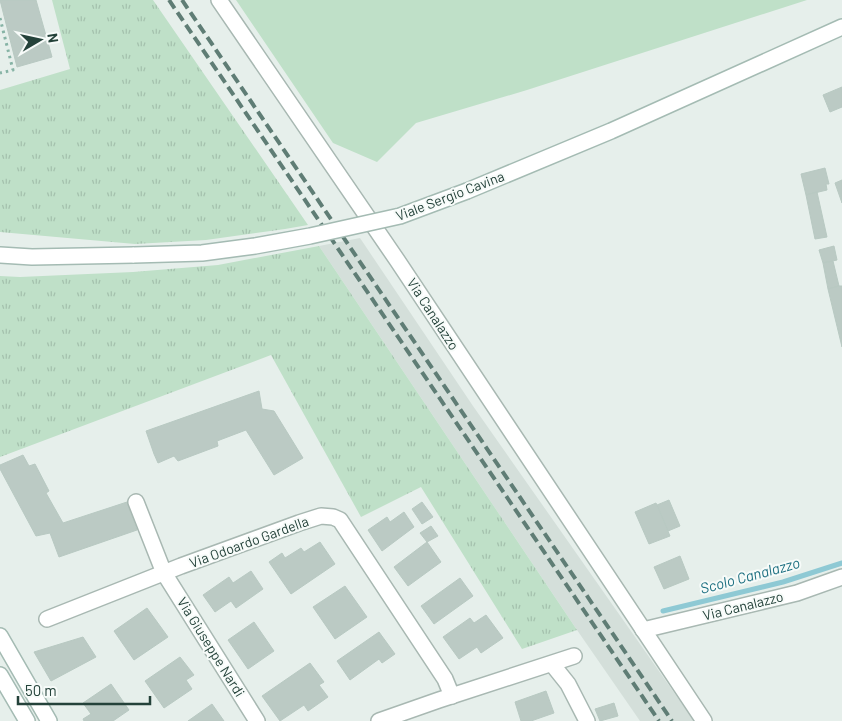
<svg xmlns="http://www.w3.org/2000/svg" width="842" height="721" font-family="Barlow,sans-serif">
  <defs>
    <pattern id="park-tufts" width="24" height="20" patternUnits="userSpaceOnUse" patternTransform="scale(1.25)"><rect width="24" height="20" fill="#bfe0c8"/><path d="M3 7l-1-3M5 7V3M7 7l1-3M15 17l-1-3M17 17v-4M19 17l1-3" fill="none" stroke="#a4c1ad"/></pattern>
  </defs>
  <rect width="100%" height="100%" fill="#e6efeb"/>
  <path fill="#d4dfda" d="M360 238 473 406 694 721H640L577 630 319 246Z"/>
  <path fill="#bfe0c8" d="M236 0H807L527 90 416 123 377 162 333 143Z"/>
  <g fill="url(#park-tufts)">
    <path d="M52 0H153L308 225 285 229 206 240 135 244 0 232V90L70 69Z"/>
    <path d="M319 246 577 630 522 649 421 487 361 517 271 355 0 457V276L20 277 133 272 218 265Z"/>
  </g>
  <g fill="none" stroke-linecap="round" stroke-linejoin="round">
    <path stroke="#8ec9d4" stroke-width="5" d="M663 611 783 582 842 563"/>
  </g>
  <g fill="#bbcac4" stroke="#b8c9c2">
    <path d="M0 0H36L52 57 17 67Z"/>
    <path d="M842 87V107L830 112 823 95Z"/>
    <path d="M825 168 829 184H826L827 190 806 195 801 174Z"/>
    <path d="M842 180V203L835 183Z"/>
    <path d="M817 192 827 237 815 239 806 195Z"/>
    <path d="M834 246 837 260 823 263 819 250Z"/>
    <path d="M833 261 839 286 828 289 823 263Z"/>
    <path d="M839 286H842V347L828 289Z"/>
    <path d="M259 391 262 409 274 411 303 458 274 475 246 430 217 441 218 446 178 461 174 456 158 463 154 454 146 431Z"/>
    <path d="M23 455 29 466 35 464 49 491 46 493 63 523 127 502 137 530 59 557 50 533 36 536 0 469V465Z"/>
    <path d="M669 500 680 526 668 531 657 505Z"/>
    <path d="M422 502 433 517 422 524 412 509Z"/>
    <path d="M656 503 670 536 649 544 635 512Z"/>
    <path d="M404 512 414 527 382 551 368 530 387 517 390 522Z"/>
    <path d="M431 526 438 536 427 542 420 533Z"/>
    <path d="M320 542 335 564 291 594 269 562 282 553 285 558 301 548 304 552Z"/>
    <path d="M427 542 441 562 408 586 394 567Z"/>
    <path d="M680 556 689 579 664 589 654 567Z"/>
    <path d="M251 571 263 589 236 608 231 601 215 612 203 595 229 577 233 583Z"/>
    <path d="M460 578 473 596 434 624 421 606Z"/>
    <path d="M345 586 367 617 335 639 313 607Z"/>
    <path d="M147 608 168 637 134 660 114 631Z"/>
    <path d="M486 615 503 638 481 653 477 647 459 659 443 637 470 618 474 623Z"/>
    <path d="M254 622 274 651 248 669 228 640Z"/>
    <path d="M379 632 395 654 382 663 379 659 350 680 337 661Z"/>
    <path d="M83 637 96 657 51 681 34 652Z"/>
    <path d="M180 657 194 675 186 680 192 689 164 708 145 681Z"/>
    <path d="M310 663 324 682 319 685 328 697 308 711 304 705 280 721 262 696Z"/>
    <path d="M111 684 129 710 113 721H84L83 719 91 714 83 703Z"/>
    <path d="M546 691 554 713 531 721H521L515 702Z"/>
    <path d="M614 703 618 716 600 721 595 709Z"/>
    <path d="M212 704 224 721H188Z"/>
  </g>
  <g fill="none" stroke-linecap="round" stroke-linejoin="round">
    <g stroke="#a8b8b2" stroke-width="18">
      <g id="street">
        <path d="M219 0 397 260 704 721"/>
        <path d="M136 502 164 573 257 721"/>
        <path d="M47 619 181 566 299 523 321 516 333 517 340 520 445 679 452 696"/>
        <path d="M643 630 797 593 842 577"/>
        <path d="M552 664 568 684 587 721"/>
        <path d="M379 721 439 700 574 656"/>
      </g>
    </g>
    <g stroke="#a4bbb3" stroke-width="18">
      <g id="secondary">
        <path d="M467 191 611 131 842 27"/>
        <path d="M0 255 32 257 134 255"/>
        <path d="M0 636 49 721"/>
        <path d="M0 675 27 721"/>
      </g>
    </g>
    <path stroke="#86b3a5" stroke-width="3" stroke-dasharray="2.5 4" stroke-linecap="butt" d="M0 18 13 70 0 73"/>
    <use href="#street" stroke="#fff" stroke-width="15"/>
    <use href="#secondary" stroke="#fff" stroke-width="15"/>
    <g stroke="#5f7d75" stroke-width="4" stroke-dasharray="10 5" stroke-linecap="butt">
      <path d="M169 0 659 721"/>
      <path d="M182 0 672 721"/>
    </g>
    <g stroke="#a4bbb3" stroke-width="18" stroke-linecap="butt">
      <path id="secondary-bridge" d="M134 255 202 253 255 246 310 236 400 216 467 191"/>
    </g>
    <use href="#secondary-bridge" stroke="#fff" stroke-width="15"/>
  </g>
  <g text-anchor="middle" stroke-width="4" stroke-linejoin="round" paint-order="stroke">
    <g font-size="14" fill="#24423a" stroke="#f7fbf9">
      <text transform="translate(450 196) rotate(-21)" y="5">Viale Sergio Cavina</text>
      <text transform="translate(433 314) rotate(57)" y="5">Via Canalazzo</text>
      <text transform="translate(249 542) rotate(-20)" y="5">Via Odoardo Gardella</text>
      <text transform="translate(743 606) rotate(-14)" y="5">Via Canalazzo</text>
      <text transform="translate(211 647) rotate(58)" y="5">Via Giuseppe Nardi</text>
    </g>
    <g font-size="15" font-style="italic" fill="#1c6f80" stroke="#f7fbf9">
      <text transform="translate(750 576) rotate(-15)" y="5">Scolo Canalazzo</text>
    </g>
  </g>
  <g transform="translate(40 40) rotate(81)" stroke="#f7fbf9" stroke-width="4" paint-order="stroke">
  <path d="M0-4L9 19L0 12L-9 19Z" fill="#24423a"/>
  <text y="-8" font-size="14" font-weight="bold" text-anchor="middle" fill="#24423a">N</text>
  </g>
  <path d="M18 696v8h132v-8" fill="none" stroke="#24423a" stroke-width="2.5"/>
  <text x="25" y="696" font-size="15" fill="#24423a" stroke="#f7fbf9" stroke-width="4" paint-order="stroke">50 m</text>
</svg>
